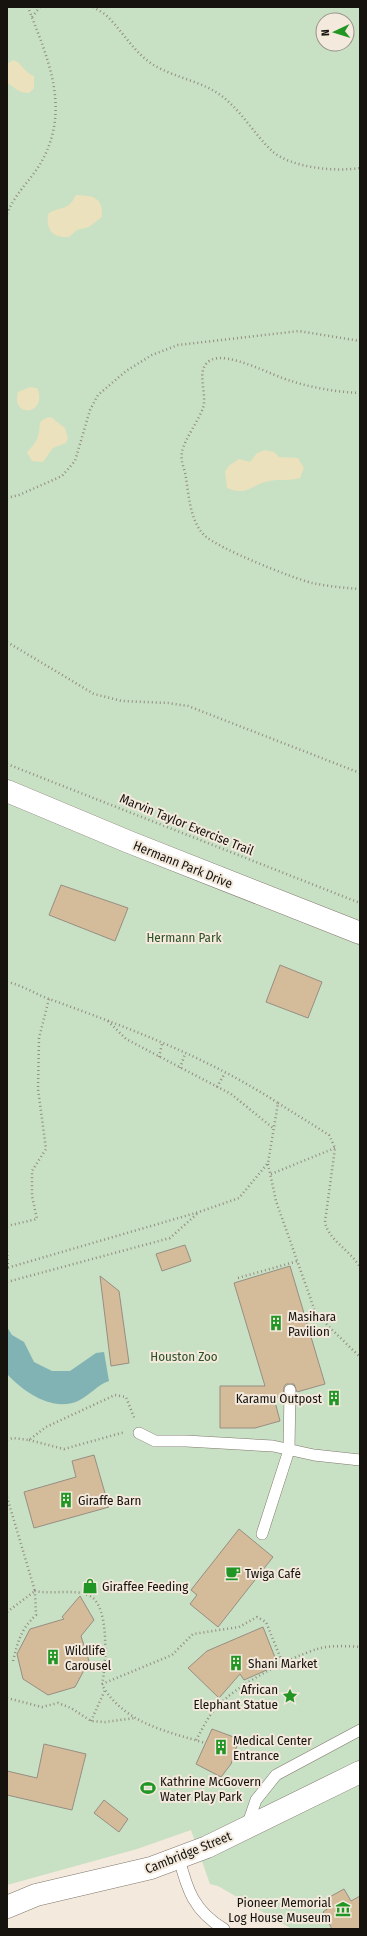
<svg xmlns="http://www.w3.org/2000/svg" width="367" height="1936" font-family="'Fira Sans Condensed',sans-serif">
  <rect width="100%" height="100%" fill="#f3e9dc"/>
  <path fill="#c8e0c4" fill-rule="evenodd" d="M7 7H360V1929H292L218 1886 210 1884 191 1830 137 1849 7 1885ZM323 20H347V44H323Z"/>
  <g fill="#ebe1bc">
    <path d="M13 60C22 62 23 72 34 76V88L29 93C19 93 14 88 7 82V64Z"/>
    <path d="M76 195C93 196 103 196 102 217L89 227 77 230 69 237C53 238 46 231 48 214 60 205 67 213 76 195Z"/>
    <path d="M30 387 37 388C49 415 10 419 18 392Z"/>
    <path d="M51 417 65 428 68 438 66 443 53 448 43 462 32 461 27 453C30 448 37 442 38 436 42 425 35 420 51 417Z"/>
    <path d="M265 450 274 452 279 457 298 458 304 468 300 478C290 481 280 479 269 481 254 483 247 497 227 488L225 471 230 465 239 459 250 462 257 453Z"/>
  </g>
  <path fill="#81b3b4" d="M7 1327 12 1335 24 1342 34 1362 52 1371H70L96 1353 104 1352 109 1381C97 1385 89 1396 78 1401 52 1412 24 1392 7 1374Z"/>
  <g fill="#d4bc9b" stroke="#978e82">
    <path d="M61 885 128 908 115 941 49 915Z"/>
    <path d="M280 965 322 982 308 1018 266 1002Z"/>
    <path d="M185 1245 191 1261 162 1271 156 1254Z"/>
    <path d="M290 1266 325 1384 297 1392 294 1384H286L284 1387 283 1396 274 1398 280 1421 255 1428H220V1386H265L234 1283Z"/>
    <path d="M100 1276 119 1291 129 1363 111 1366Z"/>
    <path d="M94 1455 109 1507 34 1528 24 1492 76 1477 72 1461Z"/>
    <path d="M239 1529 273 1557 218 1627 190 1604 197 1595 191 1590Z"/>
    <path d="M80 1596 94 1620 81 1636 89 1661 75 1687 48 1695 23 1679 17 1654 30 1629 64 1619 62 1617Z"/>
    <path d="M263 1627 278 1665 244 1680 240 1674 219 1698 188 1668 207 1651Z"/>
    <path d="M212 1729 239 1739 231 1764 221 1777 196 1764Z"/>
    <path d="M44 1744 86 1754 72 1810 7 1795V1771L37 1778Z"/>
    <path d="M104 1800 128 1819 119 1832 94 1813Z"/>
    <path d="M344 1889 351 1901 360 1896V1929H332L323 1912 330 1907 326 1899Z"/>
  </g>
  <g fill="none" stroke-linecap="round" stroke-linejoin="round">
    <g stroke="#80776c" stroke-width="12">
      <g id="service">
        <path d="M139 1433 155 1441H186L273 1446 314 1455 360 1460"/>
        <path d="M262 1534 289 1450 290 1390"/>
        <path d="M247 1826 256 1800 276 1775 360 1730"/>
        <path d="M179 1858C187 1890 194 1911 224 1929"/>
      </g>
    </g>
    <g stroke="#80776c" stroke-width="23">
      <g id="tertiary">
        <path d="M7 791 129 842 360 933"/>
        <path d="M7 1907 36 1895 151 1868 207 1847 360 1772"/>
      </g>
    </g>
    <g stroke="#938c82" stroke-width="2.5" stroke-dasharray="1 3" stroke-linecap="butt">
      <path d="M93 7C98 10 104 13 108 17 123 32 133 51 152 64 174 78 203 81 223 97 242 112 255 135 272 151 291 168 336 172 360 168"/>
      <path d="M32 17 40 7"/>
      <path d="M7 214C15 192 34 178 44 157 70 105 47 57 28 7"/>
      <path d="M360 393C337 392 313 388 291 381 273 376 228 351 211 360 194 369 208 393 203 408 198 422 185 438 182 452 180 461 185 469 186 478 189 497 190 520 204 535 217 548 292 578 312 583 327 586 344 588 360 589"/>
      <path d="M7 498 19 495 62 476 75 461 90 410 98 395 126 371 152 355 178 345 299 331 360 341"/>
      <path d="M7 642 94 694 122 701 168 703 188 706 360 773"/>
      <path d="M7 764 360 903"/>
      <path d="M7 982C23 985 36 995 52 1000 129 1028 209 1058 278 1103L268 1163 239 1198 199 1212 7 1268"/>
      <path d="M108 1021 126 1039 231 1094 273 1128"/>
      <path d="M159 1057 162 1044"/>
      <path d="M180 1068 185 1054"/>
      <path d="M217 1087 225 1073"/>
      <path d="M278 1103 329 1135 335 1148 325 1222C329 1241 349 1249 360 1267"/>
      <path d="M268 1164 276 1201 316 1314 360 1357"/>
      <path d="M271 1174 335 1148"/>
      <path d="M7 1226 37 1219 32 1196V1171L46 1149 38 1089 39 1038 49 999"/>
      <path d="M7 1251 8 1267"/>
      <path d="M238 1278 298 1261"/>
      <path d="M7 1282 170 1238 199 1212"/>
      <path d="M7 1440 13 1438 29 1440 46 1427 115 1395 126 1397 135 1420"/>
      <path d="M29 1440 64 1449 125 1432"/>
      <path d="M7 1497 35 1591 7 1612"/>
      <path d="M13 1661C18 1641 21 1629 36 1615L35 1591C52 1595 74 1588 90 1596 110 1606 106 1666 102 1685 124 1723 165 1731 205 1743"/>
      <path d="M102 1684 172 1655 193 1634 239 1627 257 1617 266 1622 283 1664"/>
      <path d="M7 1698 42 1707 58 1703 71 1708 91 1721 105 1722 135 1718"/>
      <path d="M91 1721 105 1690"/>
      <path d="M196 1740C202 1730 207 1718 215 1709 234 1686 289 1658 317 1649 330 1645 347 1646 360 1647"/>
    </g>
    <use href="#service" stroke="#fff" stroke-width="11"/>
    <use href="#tertiary" stroke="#fff" stroke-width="22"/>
  </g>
  <defs>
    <g id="building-bare" transform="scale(1.2)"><path d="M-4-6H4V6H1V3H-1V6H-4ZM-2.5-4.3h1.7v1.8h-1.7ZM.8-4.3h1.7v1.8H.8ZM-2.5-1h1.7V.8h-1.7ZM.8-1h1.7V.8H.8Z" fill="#219625" stroke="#f3e9dc" stroke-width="2.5" paint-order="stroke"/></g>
    <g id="cafe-bare" transform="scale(1.2)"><path d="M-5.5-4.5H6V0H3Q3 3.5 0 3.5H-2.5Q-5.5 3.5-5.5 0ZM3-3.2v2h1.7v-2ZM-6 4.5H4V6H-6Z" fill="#219625" stroke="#f3e9dc" stroke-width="2.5" paint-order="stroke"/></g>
    <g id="shop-bare" transform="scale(1.2)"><path d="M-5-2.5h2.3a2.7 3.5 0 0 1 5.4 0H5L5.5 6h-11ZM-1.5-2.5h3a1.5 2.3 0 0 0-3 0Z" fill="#219625" stroke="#f3e9dc" stroke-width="2.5" paint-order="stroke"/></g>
    <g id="sight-bare" transform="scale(1.2)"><path d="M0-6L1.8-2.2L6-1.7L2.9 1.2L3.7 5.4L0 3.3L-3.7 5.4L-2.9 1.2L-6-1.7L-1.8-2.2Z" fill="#219625" stroke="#f3e9dc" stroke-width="2.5" paint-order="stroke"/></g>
    <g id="stadium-bare" transform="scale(1.2)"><path d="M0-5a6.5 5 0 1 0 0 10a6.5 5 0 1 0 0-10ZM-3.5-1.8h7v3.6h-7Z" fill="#219625" stroke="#f3e9dc" stroke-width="2.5" paint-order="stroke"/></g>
    <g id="museum-bare" transform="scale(1.2)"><path d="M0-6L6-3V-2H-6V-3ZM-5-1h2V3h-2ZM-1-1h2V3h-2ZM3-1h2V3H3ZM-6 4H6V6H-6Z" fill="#219625" stroke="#f3e9dc" stroke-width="2.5" paint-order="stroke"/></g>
  </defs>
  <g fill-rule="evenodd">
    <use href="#building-bare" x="276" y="1323"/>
    <use href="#building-bare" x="334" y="1398"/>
    <use href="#building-bare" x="66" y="1500"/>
    <use href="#cafe-bare" x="233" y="1573"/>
    <use href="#shop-bare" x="90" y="1586"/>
    <use href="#building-bare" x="53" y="1657"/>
    <use href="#building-bare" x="236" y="1663"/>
    <use href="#sight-bare" x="290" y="1696"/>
    <use href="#building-bare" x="221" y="1747"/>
    <use href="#stadium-bare" x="148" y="1788"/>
    <use href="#museum-bare" x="343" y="1909"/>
  </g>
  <g text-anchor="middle" stroke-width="4" stroke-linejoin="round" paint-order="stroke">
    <g font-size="13" fill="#16130e" stroke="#f3e9dc">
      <text transform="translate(187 824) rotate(22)" y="5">Marvin Taylor Exercise Trail</text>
      <text transform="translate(183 864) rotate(22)" y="5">Hermann Park Drive</text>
      <text transform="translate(188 1852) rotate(-22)" y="5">Cambridge Street</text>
    </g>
    <g font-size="13" fill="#2c5226" stroke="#f3e9dc">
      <text x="184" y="942">Hermann Park</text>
      <text x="184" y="1361">Houston Zoo</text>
    </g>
    <g font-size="13" fill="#16130e" stroke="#f3e9dc" text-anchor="start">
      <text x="288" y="1321">Masihara<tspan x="288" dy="15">Pavilion</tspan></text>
      <text x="322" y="1403" text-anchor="end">Karamu Outpost</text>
      <text x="78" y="1505">Giraffe Barn</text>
      <text x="245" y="1578">Twiga Café</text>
      <text x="102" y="1591">Giraffee Feeding</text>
      <text x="65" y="1655">Wildlife<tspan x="65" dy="15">Carousel</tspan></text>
      <text x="248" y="1668">Shani Market</text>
      <text x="278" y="1694" text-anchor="end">African<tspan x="278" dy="15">Elephant Statue</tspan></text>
      <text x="233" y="1745">Medical Center<tspan x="233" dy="15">Entrance</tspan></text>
      <text x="160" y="1786">Kathrine McGovern<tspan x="160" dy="15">Water Play Park</tspan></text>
      <text x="331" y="1907" text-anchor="end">Pioneer Memorial<tspan x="331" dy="15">Log House Museum</tspan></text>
    </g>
  </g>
  <rect width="367" height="1936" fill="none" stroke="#16130e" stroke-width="16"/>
  <g transform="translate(335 32) rotate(266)"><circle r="19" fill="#f3e9dc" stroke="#9b938a"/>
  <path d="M0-3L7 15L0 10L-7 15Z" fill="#219625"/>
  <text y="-6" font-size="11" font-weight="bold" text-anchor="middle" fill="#16130e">N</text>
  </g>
</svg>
